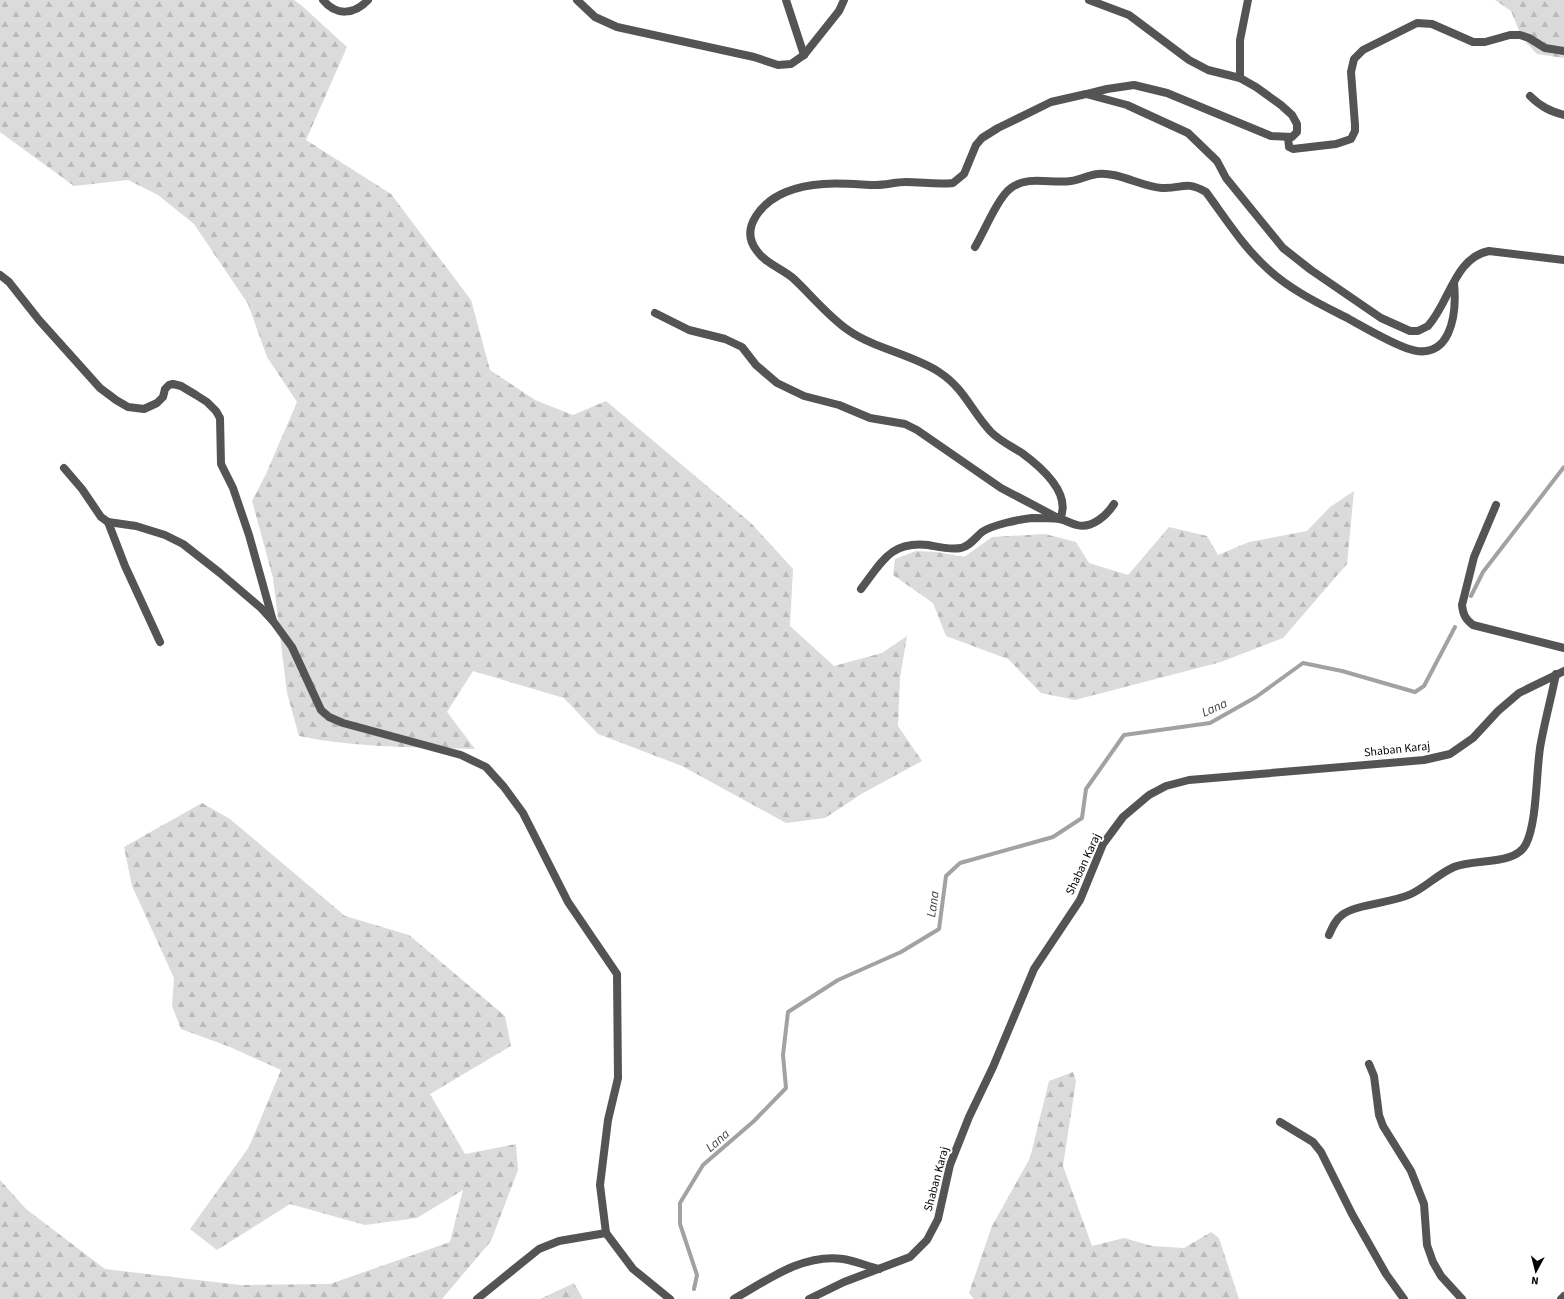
<svg xmlns="http://www.w3.org/2000/svg" width="1564" height="1299" font-family="'Source Sans 3',sans-serif">
  <defs>
    <pattern id="forest-firs" width="22" height="20" patternUnits="userSpaceOnUse"><rect width="22" height="20" fill="#dbdbdb"/><path d="M5 1l3.5 6h-7zM16 11l3.5 6h-7z" fill="#bababa"/></pattern>
  </defs>
  <rect width="100%" height="100%" fill="#fff"/>
  <g fill="url(#forest-firs)">
    <path d="M0 0H294L301 5 347 47 306 140 391 194 471 300 490 370 535 400 573 415 606 401 751 523 793 569 790 626 834 666 882 653 907 636 900 678 898 726 922 761 863 793 825 818 786 823 682 766 598 734 564 698 473 671 447 712 475 749C417 747 357 748 299 736L287 693 273 578 252 501 266 474 297 402 267 357 248 304 194 224 158 195 128 180 74 186 0 132Z"/>
    <path d="M1495 0H1564V58L1537 54 1522 38 1511 11Z"/>
    <path d="M1354 491 1347 564 1283 638 1221 662 1075 700 1041 693 1008 659 946 636 933 603 893 575 895 559 916 551 937 552 964 557 992 537 1045 534 1076 542 1089 563 1128 575 1169 527 1207 536 1218 555 1249 542 1307 531 1330 507Z"/>
    <path d="M202 803 230 819 345 916 409 935 505 1016 511 1046 430 1094 465 1154 516 1144 518 1170 491 1241 442 1299H0V1180L26 1209 105 1269 240 1285 330 1284 450 1242 463 1190 417 1218 365 1225 290 1204 217 1250 190 1229 249 1147 281 1070 230 1047 181 1029 172 1006 174 978 132 886 124 847Z"/>
    <path d="M1073 1072 1076 1081 1063 1166 1092 1246 1124 1238 1152 1246 1184 1248 1211 1232 1219 1238 1239 1299H974L969 1293 992 1226 1030 1158 1049 1081Z"/>
    <path d="M574 1283 583 1299H540Z"/>
  </g>
  <g fill="none" stroke-linecap="round" stroke-linejoin="round">
    <g stroke="#a2a2a2" stroke-width="4">
      <path d="M1471 596 1483 572 1564 467"/>
      <path d="M694 1289 697 1275 680 1224V1203L703 1165 754 1121 786 1088 783 1055 788 1012 838 980 901 952 939 929 946 876 960 863 1053 837 1082 818 1086 789 1124 735 1210 723 1256 697 1303 663 1342 671 1415 692 1424 686 1455 627"/>
    </g>
    <g stroke="#545454" stroke-width="8">
      <path d="M786 0 804 55"/>
      <path d="M1530 96C1541 107 1550 111 1564 115"/>
      <path d="M64 468 82 489 101 517 108 522 136 526 165 535 183 544 220 573 261 608 273 621"/>
      <path d="M1496 505 1474 557 1462 605C1463 614 1465 619 1473 625L1564 648"/>
      <path d="M108 522 125 566 160 642"/>
      <path d="M861 589C882 562 890 541 928 545 939 547 949 550 961 548 969 547 976 537 982 532 992 525 1020 519 1032 518 1041 518 1051 518 1060 519 1066 520 1071 524 1077 525 1092 529 1107 515 1114 504"/>
    </g>
    <g stroke="#545454" stroke-width="8">
      <path d="M323 0C336 16 354 15 368 0"/>
      <path d="M577 0 595 17 617 27 754 57 778 65 791 64 804 55 839 11 844 0"/>
      <path d="M1240 78V40L1248 0"/>
      <path d="M1087 94 1107 89 1134 85 1167 93 1271 136 1292 137 1297 132V124L1292 115 1281 105 1256 87 1240 78 1208 70 1189 60 1129 15 1089 0"/>
      <path d="M1288 137 1289 147 1293 149 1336 144 1351 139 1355 131V125L1351 72 1354 59 1363 50 1417 23 1432 24 1473 42H1485L1510 35H1520L1529 38 1545 48 1564 51"/>
      <path d="M975 247C984 232 998 197 1011 188 1028 175 1051 184 1071 181 1079 180 1089 175 1097 174 1117 171 1142 187 1162 188 1183 189 1185 180 1206 192 1226 219 1244 248 1269 270 1292 291 1322 305 1349 319 1367 329 1387 341 1406 348 1451 365 1457 314 1454 283"/>
      <path d="M0 275 9 282 39 320 100 388 116 400 128 407 144 409 157 403 163 397 165 389 169 385 173 384 181 386 196 395 207 402 216 411 220 418 221 464 233 488 249 535 273 621 292 647 321 710 329 717 343 723 461 755 486 767 504 787 523 813 568 902 617 974 618 1078 608 1120 600 1185 606 1233 633 1269 670 1299"/>
      <path d="M655 313 689 330 725 339 742 347 756 365 777 383 804 396 839 405 870 418 905 424 917 430 1001 488 1060 519C1072 493 1041 467 1022 453 1011 446 1000 441 991 432 971 411 965 389 939 372 911 354 875 349 848 330 828 316 812 296 794 279 783 269 766 264 757 251 738 227 764 201 786 192 815 180 846 184 876 185 886 185 896 182 906 182 922 182 937 185 953 183L964 174 976 145 982 138 998 128 1051 102 1086 94 1127 105 1188 133 1217 161 1226 178 1283 248 1311 270 1381 318 1410 331H1418L1428 326C1450 302 1454 258 1489 251L1564 260"/>
      <path d="M1329 935C1332 928 1335 920 1342 915 1356 904 1392 903 1411 894 1426 887 1438 874 1454 867 1475 858 1515 866 1526 844 1537 822 1536 775 1540 748 1544 724 1551 699 1556 674"/>
      <path d="M1369 1064 1374 1076 1379 1115 1383 1126 1411 1171 1424 1204 1427 1245 1433 1262 1441 1276 1462 1299"/>
      <path d="M1280 1122 1313 1142 1321 1152 1352 1214 1386 1274 1404 1299"/>
      <path d="M477 1299 539 1249 559 1241 606 1233"/>
      <path d="M734 1299C766 1281 803 1253 843 1259 855 1261 867 1266 879 1269"/>
      <path d="M809 1299 844 1282 910 1257 927 1240 938 1219 950 1165 969 1117 993 1067 1034 969 1080 900 1103 844 1123 817 1149 795 1166 786 1189 780 1424 760 1450 754 1473 738 1498 711 1519 693 1564 671"/>
      <path d="M1561 1299 1564 1296"/>
    </g>
  </g>
  <g text-anchor="middle" stroke-width="4" stroke-linejoin="round" paint-order="stroke">
    <g font-size="12" fill="#000" stroke="#fff">
      <text transform="translate(1397 749) rotate(-6)" y="4">Shaban Karaj</text>
      <text transform="translate(1083 864) rotate(-65)" y="4">Shaban Karaj</text>
      <text transform="translate(936 1179) rotate(-75)" y="4">Shaban Karaj</text>
    </g>
    <g font-size="13" font-style="italic" fill="#434343" stroke="#fff">
      <text transform="translate(1214 707) rotate(-24)" y="5">Lana</text>
      <text transform="translate(932 904) rotate(-82)" y="5">Lana</text>
      <text transform="translate(717 1140) rotate(-41)" y="5">Lana</text>
    </g>
  </g>
  <g transform="translate(1536 1271) rotate(187)" stroke="#ffffff" stroke-width="3" paint-order="stroke">
  <path d="M0-3L7 15L0 10L-7 15Z" fill="#000000"/>
  <text y="-6" font-size="11" font-weight="bold" text-anchor="middle" fill="#000000">N</text>
  </g>
</svg>
